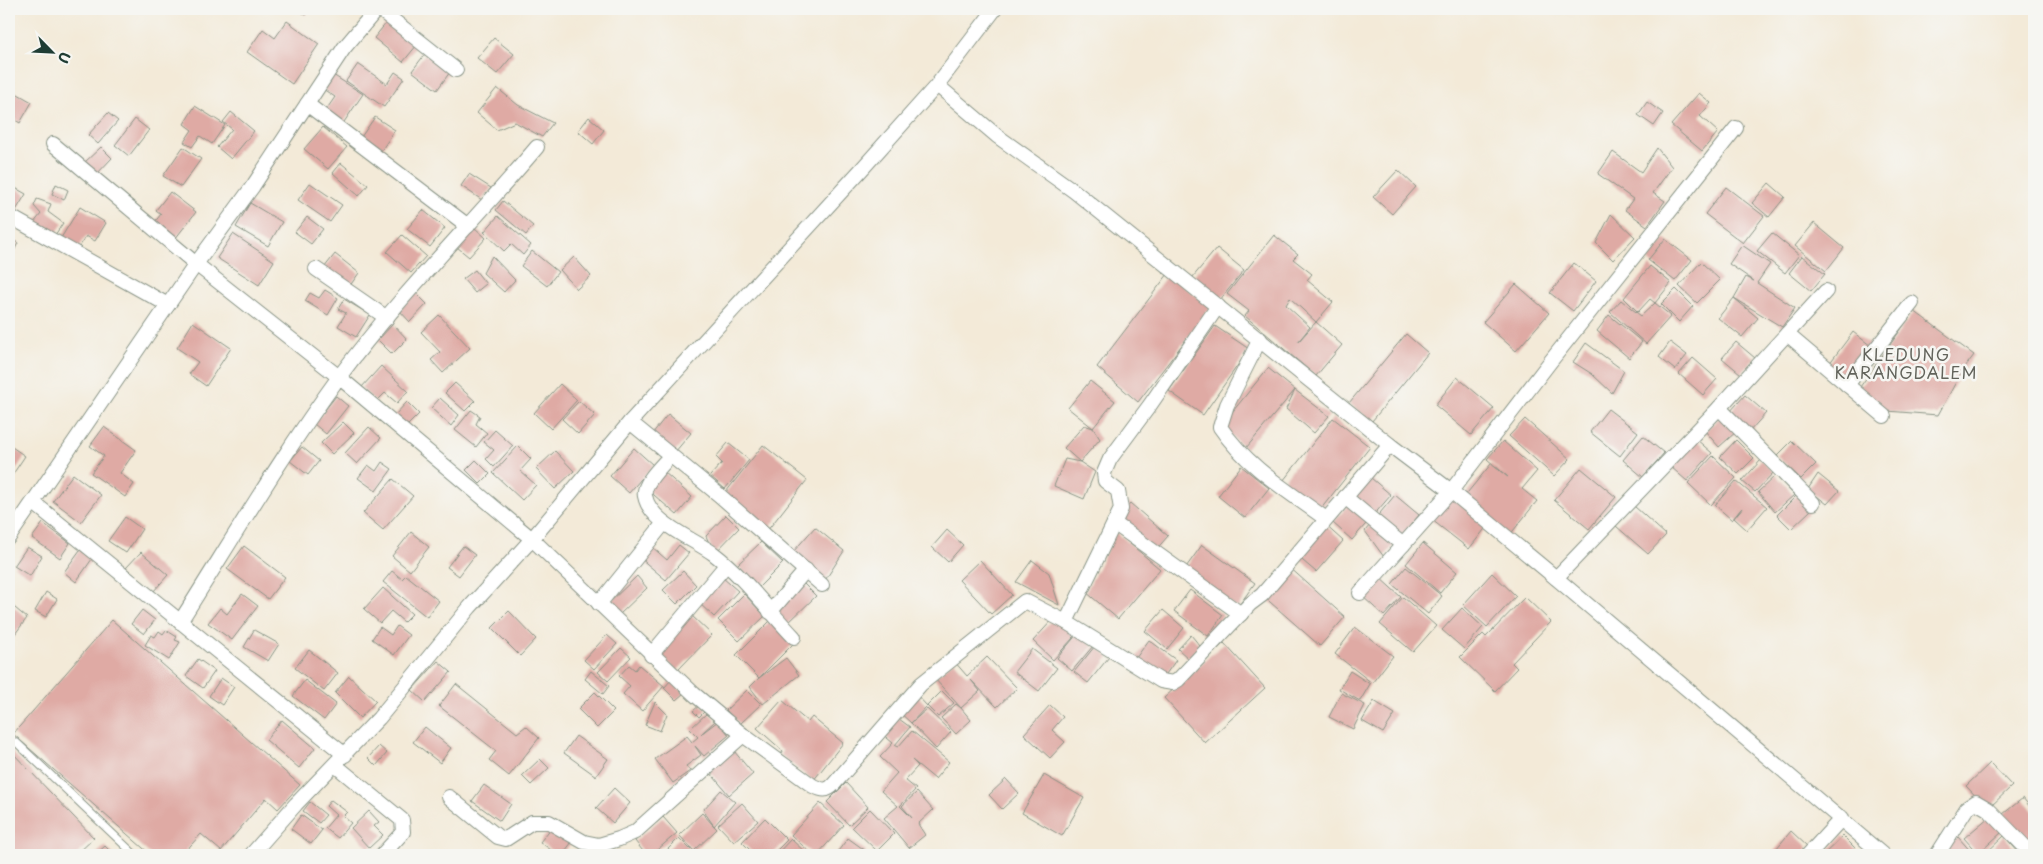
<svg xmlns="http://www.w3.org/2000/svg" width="2043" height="864" font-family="'Playpen Sans',sans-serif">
  <rect width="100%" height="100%" fill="#f6f6f2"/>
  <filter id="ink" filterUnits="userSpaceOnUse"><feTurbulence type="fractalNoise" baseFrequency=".02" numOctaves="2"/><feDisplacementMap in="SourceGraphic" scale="10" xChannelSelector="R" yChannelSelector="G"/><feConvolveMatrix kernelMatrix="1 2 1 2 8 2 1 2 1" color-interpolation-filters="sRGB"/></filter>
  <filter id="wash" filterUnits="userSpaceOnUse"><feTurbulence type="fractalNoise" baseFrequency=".0096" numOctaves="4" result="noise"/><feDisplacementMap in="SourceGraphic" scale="20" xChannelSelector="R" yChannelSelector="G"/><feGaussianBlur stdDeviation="1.12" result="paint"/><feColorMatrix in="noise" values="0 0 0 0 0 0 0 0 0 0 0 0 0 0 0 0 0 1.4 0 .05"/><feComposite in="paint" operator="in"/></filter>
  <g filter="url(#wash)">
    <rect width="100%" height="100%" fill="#f3ead8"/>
    <g id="blocks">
      <g fill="#dfaaa4">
        <path d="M297 9H310L306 15Z"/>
        <path d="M287 21 319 44 292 84 247 52 263 29 275 38Z"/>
        <path d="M387 22 417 45 403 62 374 38Z"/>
        <path d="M494 38 514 54 497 74 477 58Z"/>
        <path d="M425 54 450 72 437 90 412 71Z"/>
        <path d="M358 64 387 84 395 72 404 78 384 107 346 81Z"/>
        <path d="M333 75 363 94 342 125 324 113 335 97 323 89Z"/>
        <path d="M497 88 518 105 553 123 542 137 515 122 497 130 477 113Z"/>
        <path d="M9 89 32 102 20 123 9 116Z"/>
        <path d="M1699 93 1711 103 1700 116 1718 132 1702 151 1671 125Z"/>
        <path d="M1647 102 1663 113 1654 126 1638 115Z"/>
        <path d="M195 106 225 125 212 144 200 136 192 147 184 142 192 130 184 124Z"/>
        <path d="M231 112 254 131 231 159 217 147 232 129 223 122Z"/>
        <path d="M108 113 118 121 98 144 88 135Z"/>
        <path d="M375 117 395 130 381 151 361 137Z"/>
        <path d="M589 117 604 130 593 144 578 131Z"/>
        <path d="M135 119 149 130 129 156 115 145Z"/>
        <path d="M323 127 347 147 328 169 304 149Z"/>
        <path d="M101 147 112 158 96 175 84 163Z"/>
        <path d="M183 147 201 159 181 187 163 176Z"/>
        <path d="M1657 148 1672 167 1653 193 1665 201 1647 226 1625 210 1633 199 1598 174 1613 152 1641 172Z"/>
        <path d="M341 163 368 185 359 196 333 173Z"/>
        <path d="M1398 170 1416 187 1392 214 1373 197Z"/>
        <path d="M469 174 491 188 482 200 461 186Z"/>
        <path d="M310 183 342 205 330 222 298 200Z"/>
        <path d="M1769 183 1785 197 1769 217 1752 203Z"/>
        <path d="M56 184 68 190 64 200 52 194Z"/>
        <path d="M10 185 26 194 15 212 9 208Z"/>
        <path d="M1726 187 1764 216 1743 243 1705 214Z"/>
        <path d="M170 192 196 212 175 239 154 223 161 214 156 210Z"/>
        <path d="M37 199 51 204 48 212 63 223 53 238 33 224 41 214 34 206Z"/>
        <path d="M503 201 533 226 526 235 496 210Z"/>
        <path d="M250 203 282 222 268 246 236 227Z"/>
        <path d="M80 207 106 223 95 241 86 236 78 249 61 238Z"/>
        <path d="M423 210 445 228 430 247 407 229Z"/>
        <path d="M1611 214 1635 237 1613 260 1596 243Z"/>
        <path d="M498 216 531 245 523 255 511 244 504 251 484 232Z"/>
        <path d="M307 217 323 229 311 244 295 232Z"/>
        <path d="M1814 223 1844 248 1826 271 1795 246Z"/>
        <path d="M474 227 486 238 469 257 457 247Z"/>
        <path d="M1772 233 1799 255 1785 273 1757 251Z"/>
        <path d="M233 234 274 261 259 285 217 258Z"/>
        <path d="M402 235 426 256 411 273 387 252Z"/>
        <path d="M1274 235 1298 254 1293 259 1312 274 1307 280 1333 302 1316 322 1290 298 1286 305 1310 327 1298 342 1316 322 1342 345 1316 376 1245 316 1249 311 1227 294Z"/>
        <path d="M9 238 18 243 9 261Z"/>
        <path d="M1665 239 1692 260 1675 281 1648 260Z"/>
        <path d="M1742 245 1770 264 1757 283 1795 308 1782 327 1734 298 1758 318 1742 337 1718 318 1734 298 1746 277 1754 281 1729 264Z"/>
        <path d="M1217 248 1244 270 1220 300 1192 278Z"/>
        <path d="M532 251 558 272 547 286 521 266Z"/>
        <path d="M335 254 359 273 349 287 324 268Z"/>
        <path d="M492 256 515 280 504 292 483 273Z"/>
        <path d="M1802 256 1825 274 1811 291 1789 273Z"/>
        <path d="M574 257 591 276 577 289 560 270Z"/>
        <path d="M1701 262 1720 280 1697 303 1679 286Z"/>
        <path d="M1574 263 1596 281 1573 311 1550 293Z"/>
        <path d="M1650 266 1671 283 1655 303 1650 299 1638 312 1624 298Z"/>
        <path d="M475 270 486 284 475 293 463 279Z"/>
        <path d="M1168 274 1211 307 1138 402 1097 367Z"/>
        <path d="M1516 284 1549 313 1516 351 1483 322Z"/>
        <path d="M1676 289 1693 306 1679 322 1661 304Z"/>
        <path d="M325 290 338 298 328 315 305 301 310 293 319 298Z"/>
        <path d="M416 293 427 304 410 322 399 310Z"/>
        <path d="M344 299 370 315 356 337 338 326 346 313 338 309Z"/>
        <path d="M1621 300 1641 316 1655 303 1671 316 1646 344 1610 312Z"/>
        <path d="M1914 311 1974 355 1962 371 1938 415 1887 411 1860 387Z"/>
        <path d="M439 315 470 348 443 373 431 360 440 352 421 332Z"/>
        <path d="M1609 315 1642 342 1629 358 1597 331Z"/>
        <path d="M193 322 231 348 206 386 189 374 198 362 177 348Z"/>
        <path d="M393 324 407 339 392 354 378 340Z"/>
        <path d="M1215 326 1249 349 1203 415 1169 391Z"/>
        <path d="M1853 332 1871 346 1847 377 1829 364Z"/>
        <path d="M1406 334 1428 353 1372 421 1349 403Z"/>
        <path d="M1670 342 1687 355 1675 370 1659 357Z"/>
        <path d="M1736 342 1755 358 1741 374 1722 358Z"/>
        <path d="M1586 343 1624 371 1612 393 1592 374 1573 362Z"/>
        <path d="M1693 358 1717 379 1703 395 1679 374Z"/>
        <path d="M381 366 408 391 397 403 385 393 376 402 361 388Z"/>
        <path d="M1268 368 1295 390 1246 448 1220 427Z"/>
        <path d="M1457 377 1494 408 1471 435 1435 405Z"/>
        <path d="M1090 381 1115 401 1093 428 1068 408Z"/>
        <path d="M455 383 475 401 465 411 445 393Z"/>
        <path d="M560 384 577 400 551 429 534 413Z"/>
        <path d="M1295 390 1329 416 1314 433 1286 409Z"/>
        <path d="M1745 395 1766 413 1749 432 1729 413Z"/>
        <path d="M336 396 348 406 326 434 314 424Z"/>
        <path d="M440 398 459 415 451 426 431 408Z"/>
        <path d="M579 401 595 415 578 434 562 419Z"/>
        <path d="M407 402 419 414 405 428 393 417Z"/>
        <path d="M1608 409 1638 432 1620 456 1590 432Z"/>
        <path d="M471 410 480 416 476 424 487 433 476 447 455 430Z"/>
        <path d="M668 414 691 433 675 452 652 434Z"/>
        <path d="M1723 415 1737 431 1719 447 1705 431Z"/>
        <path d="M1333 418 1370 447 1320 510 1283 481Z"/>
        <path d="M1525 419 1570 459 1554 476 1509 436Z"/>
        <path d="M343 422 354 433 332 454 321 443Z"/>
        <path d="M1084 425 1093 428 1100 439 1080 462 1095 472 1084 499 1054 486 1065 459 1080 462 1064 448Z"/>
        <path d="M104 427 136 450 120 473 134 484 125 497 91 473 104 456 90 446Z"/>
        <path d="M369 427 381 438 357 464 345 453Z"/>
        <path d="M495 430 513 446 494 467 486 459 494 450 484 442Z"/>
        <path d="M1643 436 1664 453 1643 477 1623 460Z"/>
        <path d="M1696 439 1712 453 1687 481 1671 467Z"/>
        <path d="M1736 440 1754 458 1738 474 1720 457Z"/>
        <path d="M1503 441 1537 471 1522 489 1537 501 1509 536 1463 498 1491 464 1508 477 1487 459Z"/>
        <path d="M1792 441 1816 464 1801 479 1777 456Z"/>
        <path d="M728 443 749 460 725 489 710 476 722 463 716 457Z"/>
        <path d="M9 445 25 456 9 480Z"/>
        <path d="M763 445 807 480 767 531 722 497Z"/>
        <path d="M518 446 531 459 520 471 536 485 522 500 493 473Z"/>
        <path d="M302 447 319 461 308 475 290 461Z"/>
        <path d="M634 448 653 465 629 493 610 476Z"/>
        <path d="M555 451 574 471 555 489 536 469Z"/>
        <path d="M1713 456 1736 478 1711 505 1688 483Z"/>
        <path d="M476 460 490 474 480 484 466 470Z"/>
        <path d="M1761 460 1774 472 1755 492 1742 481Z"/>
        <path d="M382 462 392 469 376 491 358 478 368 465 376 471Z"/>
        <path d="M1241 466 1269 488 1245 518 1218 496Z"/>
        <path d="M1581 468 1616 497 1589 529 1554 500Z"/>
        <path d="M663 471 692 497 677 515 647 489Z"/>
        <path d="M73 474 101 495 81 522 53 501Z"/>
        <path d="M1818 474 1839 491 1827 504 1808 489Z"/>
        <path d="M1776 475 1794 495 1775 512 1758 492Z"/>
        <path d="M1371 478 1391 495 1352 540 1333 523Z"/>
        <path d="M393 479 413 496 383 530 363 513Z"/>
        <path d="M1736 481 1767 507 1747 530 1734 518 1742 508 1732 520 1715 505Z"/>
        <path d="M1395 495 1419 515 1384 557 1365 531Z"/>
        <path d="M1797 495 1811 510 1791 529 1777 515Z"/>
        <path d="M1450 496 1488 525 1469 549 1432 520Z"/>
        <path d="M1130 503 1168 536 1154 552 1116 519Z"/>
        <path d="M1634 506 1666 535 1648 554 1616 526Z"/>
        <path d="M726 515 739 528 714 554 706 536Z"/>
        <path d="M125 517 142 529 126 553 108 541Z"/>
        <path d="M43 523 70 543 60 558 32 538Z"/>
        <path d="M1323 523 1343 541 1316 572 1296 555Z"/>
        <path d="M815 527 844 551 822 585 793 552Z"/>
        <path d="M947 530 963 545 948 562 932 547Z"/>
        <path d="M411 532 429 547 410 571 392 556Z"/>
        <path d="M1116 532 1160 569 1118 619 1086 592Z"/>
        <path d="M761 542 783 563 759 587 737 565Z"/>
        <path d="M1423 543 1457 572 1440 593 1406 564Z"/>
        <path d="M679 545 689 553 666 580 640 558 651 546 667 560Z"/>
        <path d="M1202 545 1255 583 1237 608 1184 570Z"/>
        <path d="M244 546 285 577 268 599 227 569Z"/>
        <path d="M463 546 475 555 459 576 447 567Z"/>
        <path d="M27 547 42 556 30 576 14 566Z"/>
        <path d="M80 550 92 559 76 582 64 572Z"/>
        <path d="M141 552 168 575 153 592 126 568Z"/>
        <path d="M980 560 1012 595 991 614 959 580Z"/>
        <path d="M1032 560 1049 573 1059 605 1016 582Z"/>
        <path d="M1288 566 1345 617 1320 646 1262 595Z"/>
        <path d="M1406 567 1442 596 1428 614 1392 584Z"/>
        <path d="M392 571 402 579 406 575 439 601 427 617 383 582Z"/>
        <path d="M683 571 696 585 677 604 663 590Z"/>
        <path d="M1492 573 1516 596 1487 627 1463 605Z"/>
        <path d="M637 576 647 588 618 616 607 605Z"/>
        <path d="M1379 577 1401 597 1384 616 1362 596Z"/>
        <path d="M723 578 738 591 714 617 699 603Z"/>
        <path d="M801 581 816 596 786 625 771 610Z"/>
        <path d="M383 588 412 614 404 622 391 611 380 623 364 609Z"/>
        <path d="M1190 590 1223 615 1208 636 1174 611Z"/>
        <path d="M46 592 57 599 46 617 35 611Z"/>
        <path d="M242 594 258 606 232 640 208 623 220 608 227 614Z"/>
        <path d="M744 594 765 616 739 641 718 620Z"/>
        <path d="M1403 597 1436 626 1413 652 1380 624Z"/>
        <path d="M1525 597 1551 622 1512 663 1517 668 1495 691 1460 657 1483 634 1486 637Z"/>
        <path d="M9 603 27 618 9 642Z"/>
        <path d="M1462 608 1483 627 1464 649 1442 630Z"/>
        <path d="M142 610 155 620 144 634 131 624Z"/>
        <path d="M1163 610 1184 628 1167 649 1145 631Z"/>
        <path d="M509 611 536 639 520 656 492 628Z"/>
        <path d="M690 614 712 635 677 671 656 650Z"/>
        <path d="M1054 618 1074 637 1053 660 1033 641Z"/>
        <path d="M112 620 300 785 278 809 266 798 221 851 201 834 182 855H151L13 734Z"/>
        <path d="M771 620 794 643 759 678 786 658 799 675 763 704 750 687 759 678 736 655Z"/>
        <path d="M397 626 409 635 394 655 372 639 380 627 391 635Z"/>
        <path d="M1355 627 1393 656 1372 683 1335 654Z"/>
        <path d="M166 630 177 637 175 640 180 642 169 660 145 645 151 635 155 637 159 631 163 634Z"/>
        <path d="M254 630 279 644 268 661 244 647Z"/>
        <path d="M1078 633 1093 646 1072 671 1057 658Z"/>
        <path d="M607 635 617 644 594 669 584 660Z"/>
        <path d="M1191 635 1200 646 1189 659 1178 649Z"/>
        <path d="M1149 640 1176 660 1161 681 1133 662Z"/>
        <path d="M1224 643 1265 688 1205 743 1164 698Z"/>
        <path d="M1095 646 1109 657 1088 683 1074 672Z"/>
        <path d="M621 648 631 657 608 681 598 672Z"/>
        <path d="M1032 649 1057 668 1039 691 1014 672Z"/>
        <path d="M309 650 338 673 324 691 295 668Z"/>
        <path d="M987 657 1017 688 997 707 971 680 980 691 961 708 971 720 956 734 941 718 956 704 961 708 934 678 954 661 967 676Z"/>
        <path d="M198 659 215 671 203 688 186 676Z"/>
        <path d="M438 661 451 672 425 702 412 690Z"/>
        <path d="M629 665 635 670 639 665 664 686 642 711 623 694 630 686 619 676Z"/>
        <path d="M591 671 609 686 603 694 585 679Z"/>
        <path d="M1350 671 1370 684 1360 701 1339 689Z"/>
        <path d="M349 676 376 701 360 718 335 693Z"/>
        <path d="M221 678 234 687 222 705 209 696Z"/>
        <path d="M305 680 336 704 324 720 293 696Z"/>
        <path d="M671 680 684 693 676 700 664 688Z"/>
        <path d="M456 684 517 733 526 726 539 738 509 776 489 760 496 751 439 706Z"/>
        <path d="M747 690 761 704 740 724 726 710Z"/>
        <path d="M942 691 954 703 938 717 927 706Z"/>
        <path d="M595 692 614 711 597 728 578 709Z"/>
        <path d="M915 693 927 706 911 723 898 711Z"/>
        <path d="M1341 693 1365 705 1353 729 1329 717Z"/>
        <path d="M782 700 808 722 812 717 843 743 813 781 781 755 783 751 757 728Z"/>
        <path d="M1374 701 1395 714 1383 733 1362 721Z"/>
        <path d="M655 702 667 714 660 731 645 725Z"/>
        <path d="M701 704 706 710 699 717 693 711Z"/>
        <path d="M1050 705 1063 717 1052 730 1065 742 1050 758 1024 734Z"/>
        <path d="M927 709 951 732 936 749 911 723Z"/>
        <path d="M708 712 716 720 701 734 718 721 729 735 704 756 695 746 701 755 686 766 690 771 673 783 655 759 687 736 692 742 698 737 690 729Z"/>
        <path d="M895 716 910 727 895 745 898 747 912 731 949 762 935 779 912 760 918 766 905 780 916 789 900 806 912 818 902 806 917 792 933 810 918 824 925 835 909 848 884 818 898 806 881 791 897 773 880 757 893 743 881 733Z"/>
        <path d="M282 720 315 748 299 768 266 740Z"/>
        <path d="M425 727 451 748 440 763 413 742Z"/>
        <path d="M576 736 608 759 596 776 564 753Z"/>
        <path d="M379 746 387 753 376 766 368 758Z"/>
        <path d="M9 749 94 838 76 855H9Z"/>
        <path d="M734 751 753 774 729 795 709 771Z"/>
        <path d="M540 759 549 768 531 785 522 776Z"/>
        <path d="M1990 763 2012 786 1988 809 1966 786Z"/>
        <path d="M1044 775 1084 798 1062 836 1022 813Z"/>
        <path d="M1006 779 1019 793 1002 809 989 795Z"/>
        <path d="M846 783 868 807 849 825 827 802Z"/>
        <path d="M484 785 511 804 500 821 472 801Z"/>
        <path d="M614 788 630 803 613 823 596 808Z"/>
        <path d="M721 790 735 802 714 826 717 829 694 851 679 835 702 813 714 826 703 810Z"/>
        <path d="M2023 798 2034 812V853L2003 814Z"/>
        <path d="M331 800 347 812 343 816 351 823 338 838 325 828 336 815 326 806Z"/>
        <path d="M310 802 326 815 319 823 303 811Z"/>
        <path d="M742 803 758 821 734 842 718 825Z"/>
        <path d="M820 803 844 825 817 855H813L791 835Z"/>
        <path d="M870 809 894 834 877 851 852 827Z"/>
        <path d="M369 811 379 822 374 826 383 835 369 848 351 828Z"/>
        <path d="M301 815 322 830 311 844 291 829Z"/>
        <path d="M663 817 677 833 651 855H646L635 841Z"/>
        <path d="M1989 817 2002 832 1978 854 1964 838Z"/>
        <path d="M765 818 787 840 772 855H755L742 842Z"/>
        <path d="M552 827 572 842 562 855H558L540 842Z"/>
        <path d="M1791 831 1808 847 1801 855H1771Z"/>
        <path d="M1843 836 1862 855H1823Z"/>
        <path d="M2004 836 2021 855H1984Z"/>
        <path d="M1958 837 1973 854 1972 855H1937Z"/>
        <path d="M679 838 693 852 690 855H662Z"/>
        <path d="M848 838 866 851 863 855H835Z"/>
        <path d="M791 839 806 853 804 855H776Z"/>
        <path d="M105 846 114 855H95Z"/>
      </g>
    </g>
  </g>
  <g filter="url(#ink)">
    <use href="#blocks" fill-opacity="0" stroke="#899486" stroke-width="1"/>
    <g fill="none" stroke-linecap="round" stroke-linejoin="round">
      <g stroke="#899486" stroke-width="9">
        <path id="service" d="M16 742 135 855"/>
      </g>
      <g stroke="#899486" stroke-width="16">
        <g id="minor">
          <path d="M379 9 456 70"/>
          <path d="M937 85 997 136 1074 191 1390 445 1451 491 1556 578 1883 855"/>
          <path d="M307 104 468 226"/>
          <path d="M53 144 196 264 339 377 532 539 694 694 743 735 813 786C822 790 827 792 834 784L921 684 1025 601 1066 622 1161 681 1173 683 1178 680 1250 604 1262 595 1390 445"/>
          <path d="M9 216 168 305"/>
          <path d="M316 269 387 318"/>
          <path d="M1787 334 1884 416"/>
          <path d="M1260 339 1227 405 1220 427C1247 467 1288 491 1326 519"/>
          <path d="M1847 385 1912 303"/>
          <path d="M1719 408 1813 503"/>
          <path d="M630 422 718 494 822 585"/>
          <path d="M671 455C663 465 642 483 645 496 650 523 694 539 714 554 744 577 768 610 794 637"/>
          <path d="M1345 497 1403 545"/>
          <path d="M34 503 345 755"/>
          <path d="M1114 523 1241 614"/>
          <path d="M9 537 196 264 253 186 344 48 377 9"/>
          <path d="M1556 578 1719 408 1826 291"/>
          <path d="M1360 593 1451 491 1550 362 1736 128"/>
          <path d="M599 604 664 523"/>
          <path d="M770 612 806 570"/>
          <path d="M180 622C232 540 282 455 339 377 399 296 472 224 537 147"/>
          <path d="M1066 622 1121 509 1118 491 1105 481 1104 473 1110 459 1150 405 1218 306"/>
          <path d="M651 655 726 565"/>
          <path d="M335 765 402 820 403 832 382 855"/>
          <path d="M449 797 498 837 506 839 532 822H549L584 842 599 845 619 839 635 832 743 735"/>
          <path d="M251 855 296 804 379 718 470 607 532 539 630 422 861 170 937 85 995 9"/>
          <path d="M1808 855 1842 818"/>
          <path d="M1937 855 1967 808 1976 802 1988 809 2033 855"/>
        </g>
      </g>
      <use href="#service" stroke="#fff" stroke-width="7"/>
      <use href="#minor" stroke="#fff" stroke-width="14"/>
    </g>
  </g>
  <g text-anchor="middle" stroke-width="5" stroke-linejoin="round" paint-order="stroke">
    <g font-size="16" letter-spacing="1" fill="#62635b" stroke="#f6f6f2">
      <text x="1906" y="361">KLEDUNG<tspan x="1906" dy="18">KARANGDALEM</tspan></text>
    </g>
  </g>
  <rect width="2043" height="864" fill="none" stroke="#f6f6f2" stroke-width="30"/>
  <g transform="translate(52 52) rotate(114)" stroke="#f6f6f2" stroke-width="4" paint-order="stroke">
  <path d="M0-4L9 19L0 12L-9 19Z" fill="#1f3d34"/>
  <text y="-8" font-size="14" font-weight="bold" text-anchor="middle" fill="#1f3d34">U</text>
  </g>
</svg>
